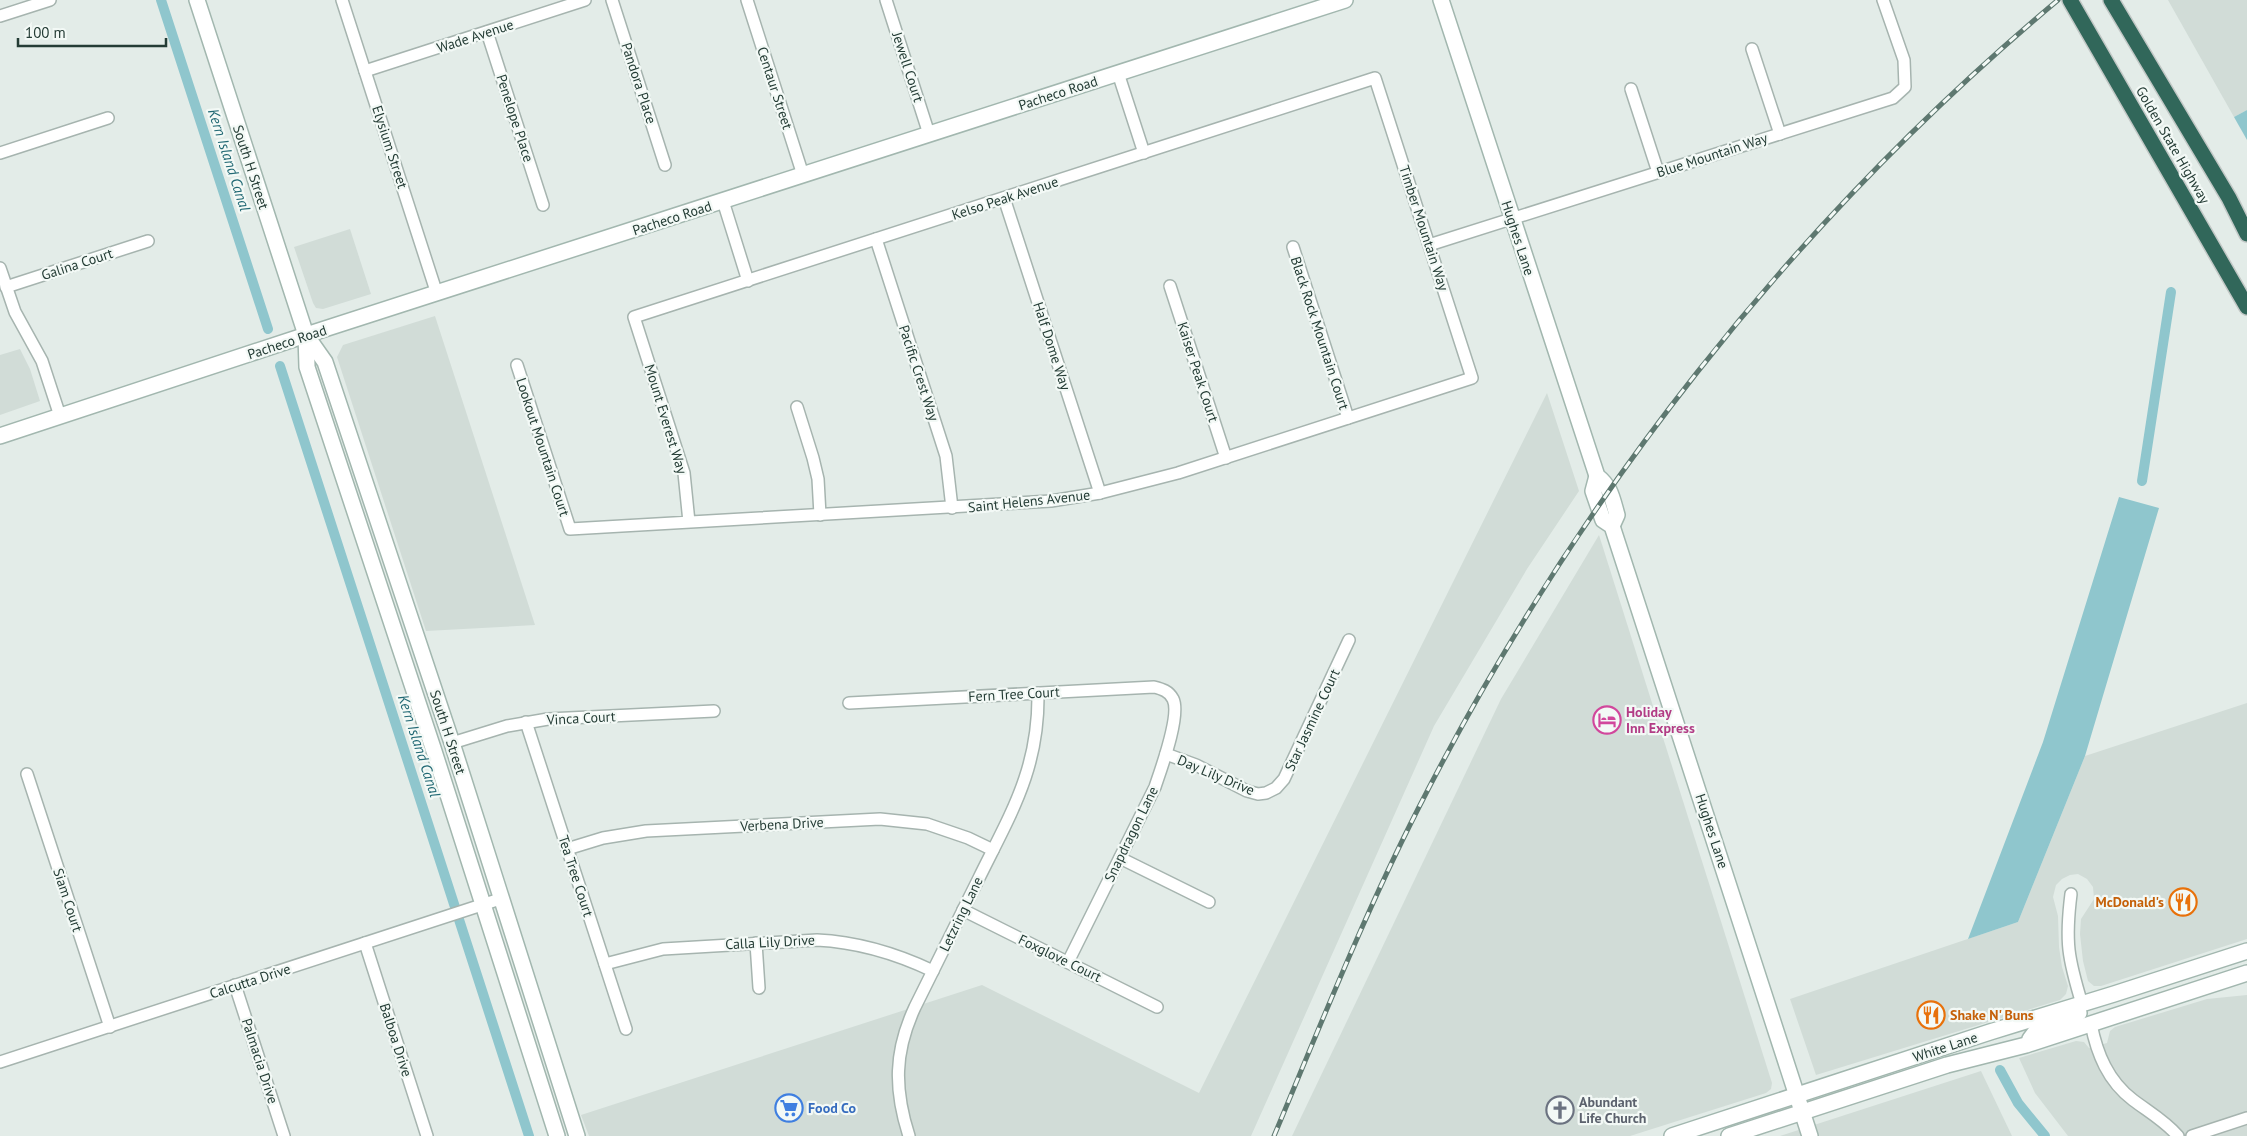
<svg xmlns="http://www.w3.org/2000/svg" width="2247" height="1136" font-family="'PT Sans',sans-serif">
  <rect width="100%" height="100%" fill="#e3ece8"/>
  <g fill="#d1dcd7">
    <path d="M2168 0H2247V110L2234 117Z"/>
    <path d="M350 229 371 294 323 309 316 308 313 303 294 247Z"/>
    <path d="M435 316 535 625 426 631 337 357 343 345Z"/>
    <path d="M20 349 30 369 40 401 0 415V355Z"/>
    <path d="M1547 393 1579 491 1527 569 1434 726 1251 1136H589L581 1115 982 985 1199 1093Z"/>
    <path d="M1599 535 1772 1083 1771 1089 1766 1093 1630 1136H1292L1501 699Z"/>
    <path d="M2247 703V939L2101 986H2094L2088 981 2083 961 2080 934 2081 919 2094 899 2093 887 2087 879 2078 874 2070 875 2062 879 2056 885 2053 897 2058 916 2059 947 2062 967 2068 986 2066 994 2060 1000 1816 1075 1790 999 2018 922 2085 756Z"/>
    <path d="M2247 995V1136H2068L2035 1093 2019 1058 2076 1041 2084 1042 2089 1048 2107 1043 2110 1031 2115 1027 2207 999Z"/>
    <path d="M1981 1071 2012 1136H1780Z"/>
  </g>
  <g fill="#8fc6cd">
    <path d="M2247 110V140L2234 117Z"/>
    <path d="M2119 497 2159 508 2085 756 2018 922 1968 939 2043 742Z"/>
  </g>
  <g fill="none" stroke-linecap="round" stroke-linejoin="round">
    <g stroke="#8fc6cd" stroke-width="10">
      <path d="M161 0 268 329"/>
      <path d="M280 366 529 1136"/>
      <path d="M2142 481 2171 292"/>
      <path d="M2000 1070 2018 1103 2045 1136"/>
    </g>
    <g stroke="#a6b4af" stroke-width="14">
      <g id="street">
        <path d="M342 0 437 294"/>
        <path d="M612 0 665 165"/>
        <path d="M747 0 803 175"/>
        <path d="M886 0 929 134"/>
        <path d="M0 16 50 0"/>
        <path d="M487 32 543 205"/>
        <path d="M1752 49 1780 134"/>
        <path d="M365 71 585 0"/>
        <path d="M1118 73 1144 153"/>
        <path d="M1631 89 1658 172"/>
        <path d="M0 153 108 118"/>
        <path d="M1004 198 1100 493"/>
        <path d="M723 201 748 281"/>
        <path d="M876 239 946 456 952 508"/>
        <path d="M1429 245 1893 98 1905 87 1904 60 1883 0"/>
        <path d="M1293 247 1348 418"/>
        <path d="M0 268 15 312 42 361 60 416"/>
        <path d="M1170 286 1226 458"/>
        <path d="M6 287 148 241"/>
        <path d="M517 365 570 529 1051 501 1100 493 1178 473 1472 378 1375 78 634 317 684 473 689 522"/>
        <path d="M797 407 813 458 818 479 820 515"/>
        <path d="M849 703 1154 687C1162 689 1169 691 1173 699 1181 715 1161 769 1155 787L1068 962"/>
        <path d="M526 722 626 1029"/>
        <path d="M452 743 507 726 548 719 714 711"/>
        <path d="M1166 754 1196 765 1247 791 1258 794 1266 793 1276 788 1284 779 1349 640"/>
        <path d="M27 774 110 1027"/>
        <path d="M567 849 603 838 646 831 880 819 927 824 968 838 993 850"/>
        <path d="M1120 858 1209 902"/>
        <path d="M2071 894C2065 942 2068 958 2082 1004"/>
        <path d="M963 910 1157 1007"/>
        <path d="M365 943 427 1136"/>
        <path d="M756 943 759 988"/>
        <path d="M605 964 663 949 817 940C859 942 895 953 933 971"/>
        <path d="M235 985 284 1136"/>
        <path d="M2091 1024C2097 1054 2108 1081 2133 1100 2149 1112 2165 1121 2178 1136"/>
        <path d="M0 1062 500 899"/>
        <path d="M909 1136C894 1089 894 1052 915 1007 936 964 958 921 979 878 1011 813 1039 769 1038 693"/>
        <path d="M2192 1136 2247 1118"/>
      </g>
    </g>
    <g stroke="#a2b7af" stroke-width="18">
      <g id="secondary">
        <path d="M197 0 306 335 307 367 433 748 557 1136"/>
        <path d="M1441 0 1597 476C1611 487 1612 498 1617 515L1612 526"/>
        <path d="M306 335 325 362 452 743 577 1136"/>
        <path d="M0 436 306 335 1345 0"/>
        <path d="M1597 476 1593 491 1603 520 1612 526 1810 1136"/>
        <path d="M2030 1039 2036 1031 2079 1013"/>
        <path d="M1672 1136 1990 1032 2114 994 2247 951"/>
        <path d="M1729 1136 1947 1065 2026 1045 2247 973"/>
      </g>
    </g>
    <g stroke="#c2c8c6" stroke-width="18">
      <g id="highway">
        <path d="M2070 0 2247 307"/>
        <path d="M2111 0 2229 198 2247 234"/>
      </g>
    </g>
    <use href="#street" stroke="#fff" stroke-width="11"/>
    <use href="#secondary" stroke="#fff" stroke-width="15"/>
    <use href="#highway" stroke="#31675a" stroke-width="15"/>
    <g stroke="#5e7870" stroke-width="5">
      <path id="rail" d="M1274 1136C1320 1026 1364 915 1418 809 1575 500 1793 222 2058 0"/>
    </g>
    <use href="#rail" stroke="#f3f9f6" stroke-width="3" stroke-dasharray="9" stroke-linecap="butt"/>
  </g>
  <defs>
    <g id="hotel-ring" transform="scale(1.4375)"><circle r="9.5" fill="#f3f9f6" stroke="#d1479c" stroke-width="1.5"/><path d="M-6-4.5h1.5V1H6V5H4.5V3h-9V5H-6ZM-4 0a1.8 1.8 0 1 1 3.6 0ZM.5 0V-2.5h3Q6-2.5 6 0Z" fill="#d1479c"/></g>
    <g id="restaurant-ring" transform="scale(1.4375)"><circle r="9.5" fill="#f3f9f6" stroke="#e8710a" stroke-width="1.5"/><path d="M-5-6h1v4h1v-4h1v4h1v-4h1v5L-1.5 .5V6h-2V.5L-5-1ZM5-6V6H3V1.5H1.5Q1.5-4 5-6Z" fill="#e8710a"/></g>
    <g id="supermarket-ring" transform="scale(1.4375)"><circle r="9.5" fill="#f3f9f6" stroke="#3f7fe0" stroke-width="1.5"/><path d="M-6-5.5h2.5l.6 2H6L4.5 2H-2.5L-4.4-4H-6ZM-1.5 3.2a1.3 1.3 0 1 0 .1 0ZM3 3.2a1.3 1.3 0 1 0 .1 0Z" fill="#3f7fe0"/></g>
    <g id="church-ring" transform="scale(1.4375)"><circle r="9.5" fill="#f3f9f6" stroke="#6b7280" stroke-width="1.5"/><path d="M-1.2-6h2.4v3.5h3.3v2.4h-3.3V6h-2.4V-.1h-3.3v-2.4h3.3Z" fill="#6b7280"/></g>
  </defs>
  <g fill-rule="evenodd">
    <use href="#hotel-ring" x="1607" y="720"/>
    <use href="#restaurant-ring" x="2183" y="902"/>
    <use href="#restaurant-ring" x="1931" y="1015"/>
    <use href="#supermarket-ring" x="789" y="1108"/>
    <use href="#church-ring" x="1560" y="1110"/>
  </g>
  <g text-anchor="middle" stroke-width="4.5" stroke-linejoin="round" paint-order="stroke">
    <g font-size="14" fill="#243c35" stroke="#f3f9f6">
      <text transform="translate(475 36) rotate(-18)" y="5">Wade Avenue</text>
      <text transform="translate(908 67) rotate(72)" y="5">Jewell Court</text>
      <text transform="translate(639 83) rotate(72)" y="5">Pandora Place</text>
      <text transform="translate(775 88) rotate(72)" y="5">Centaur Street</text>
      <text transform="translate(1058 93) rotate(-18)" y="5">Pacheco Road</text>
      <text transform="translate(515 118) rotate(72)" y="5">Penelope Place</text>
      <text transform="translate(2173 145) rotate(60)" y="5">Golden State Highway</text>
      <text transform="translate(390 147) rotate(72)" y="5">Elysium Street</text>
      <text transform="translate(1712 155) rotate(-18)" y="5">Blue Mountain Way</text>
      <text transform="translate(251 167) rotate(72)" y="5">South H Street</text>
      <text transform="translate(1005 198) rotate(-18)" y="5">Kelso Peak Avenue</text>
      <text transform="translate(672 218) rotate(-18)" y="5">Pacheco Road</text>
      <text transform="translate(1424 228) rotate(72)" y="5">Timber Mountain Way</text>
      <text transform="translate(1518 238) rotate(72)" y="5">Hughes Lane</text>
      <text transform="translate(77 264) rotate(-18)" y="5">Galina Court</text>
      <text transform="translate(1320 333) rotate(72)" y="5">Black Rock Mountain Court</text>
      <text transform="translate(287 342) rotate(-18)" y="5">Pacheco Road</text>
      <text transform="translate(1052 346) rotate(72)" y="5">Half Dome Way</text>
      <text transform="translate(1198 372) rotate(72)" y="5">Kaiser Peak Court</text>
      <text transform="translate(919 373) rotate(72)" y="5">Pacific Crest Way</text>
      <text transform="translate(666 419) rotate(73)" y="5">Mount Everest Way</text>
      <text transform="translate(543 447) rotate(72)" y="5">Lookout Mountain Court</text>
      <text transform="translate(1029 501) rotate(-6)" y="5">Saint Helens Avenue</text>
      <text transform="translate(1014 694) rotate(-3)" y="5">Fern Tree Court</text>
      <text transform="translate(581 718) rotate(-3)" y="5">Vinca Court</text>
      <text transform="translate(1312 720) rotate(-65)" y="5">Star Jasmine Court</text>
      <text transform="translate(448 732) rotate(72)" y="5">South H Street</text>
      <text transform="translate(1216 775) rotate(23)" y="5">Day Lily Drive</text>
      <text transform="translate(782 824) rotate(-3)" y="5">Verbena Drive</text>
      <text transform="translate(1712 831) rotate(72)" y="5">Hughes Lane</text>
      <text transform="translate(1131 834) rotate(-64)" y="5">Snapdragon Lane</text>
      <text transform="translate(576 876) rotate(72)" y="5">Tea Tree Court</text>
      <text transform="translate(68 900) rotate(72)" y="5">Siam Court</text>
      <text transform="translate(961 914) rotate(-64)" y="5">Letzring Lane</text>
      <text transform="translate(770 942) rotate(-3)" y="5">Calla Lily Drive</text>
      <text transform="translate(1060 958) rotate(26)" y="5">Foxglove Court</text>
      <text transform="translate(250 981) rotate(-18)" y="5">Calcutta Drive</text>
      <text transform="translate(396 1040) rotate(72)" y="5">Balboa Drive</text>
      <text transform="translate(1945 1047) rotate(-18)" y="5">White Lane</text>
      <text transform="translate(260 1061) rotate(72)" y="5">Palmacia Drive</text>
    </g>
    <g font-size="14" font-weight="bold" fill="#b23c85" stroke="#f3f9f6" text-anchor="start">
      <text x="1626" y="717">Holiday<tspan x="1626" dy="16">Inn Express</tspan></text>
    </g>
    <g font-size="14" font-weight="bold" fill="#c56008" stroke="#f3f9f6" text-anchor="end">
      <text x="2164" y="907">McDonald's</text>
      <text x="1950" y="1020" text-anchor="start">Shake N' Buns</text>
    </g>
    <g font-size="14" font-weight="bold" fill="#5b616d" stroke="#f3f9f6" text-anchor="start">
      <text x="1579" y="1107">Abundant<tspan x="1579" dy="16">Life Church</tspan></text>
    </g>
    <g font-size="14" font-weight="bold" fill="#366cbe" stroke="#f3f9f6" text-anchor="start">
      <text x="808" y="1113">Food Co</text>
    </g>
    <g font-size="15" font-style="italic" fill="#226974" stroke="#f3f9f6">
      <text transform="translate(229 160) rotate(72)" y="5">Kern Island Canal</text>
      <text transform="translate(419 746) rotate(72)" y="5">Kern Island Canal</text>
    </g>
  </g>
  <path d="M18 38v8h148v-8" fill="none" stroke="#243c35" stroke-width="2.5"/>
  <text x="25" y="38" font-size="15" fill="#243c35" stroke="#f3f9f6" stroke-width="4" paint-order="stroke">100 m</text>
</svg>
